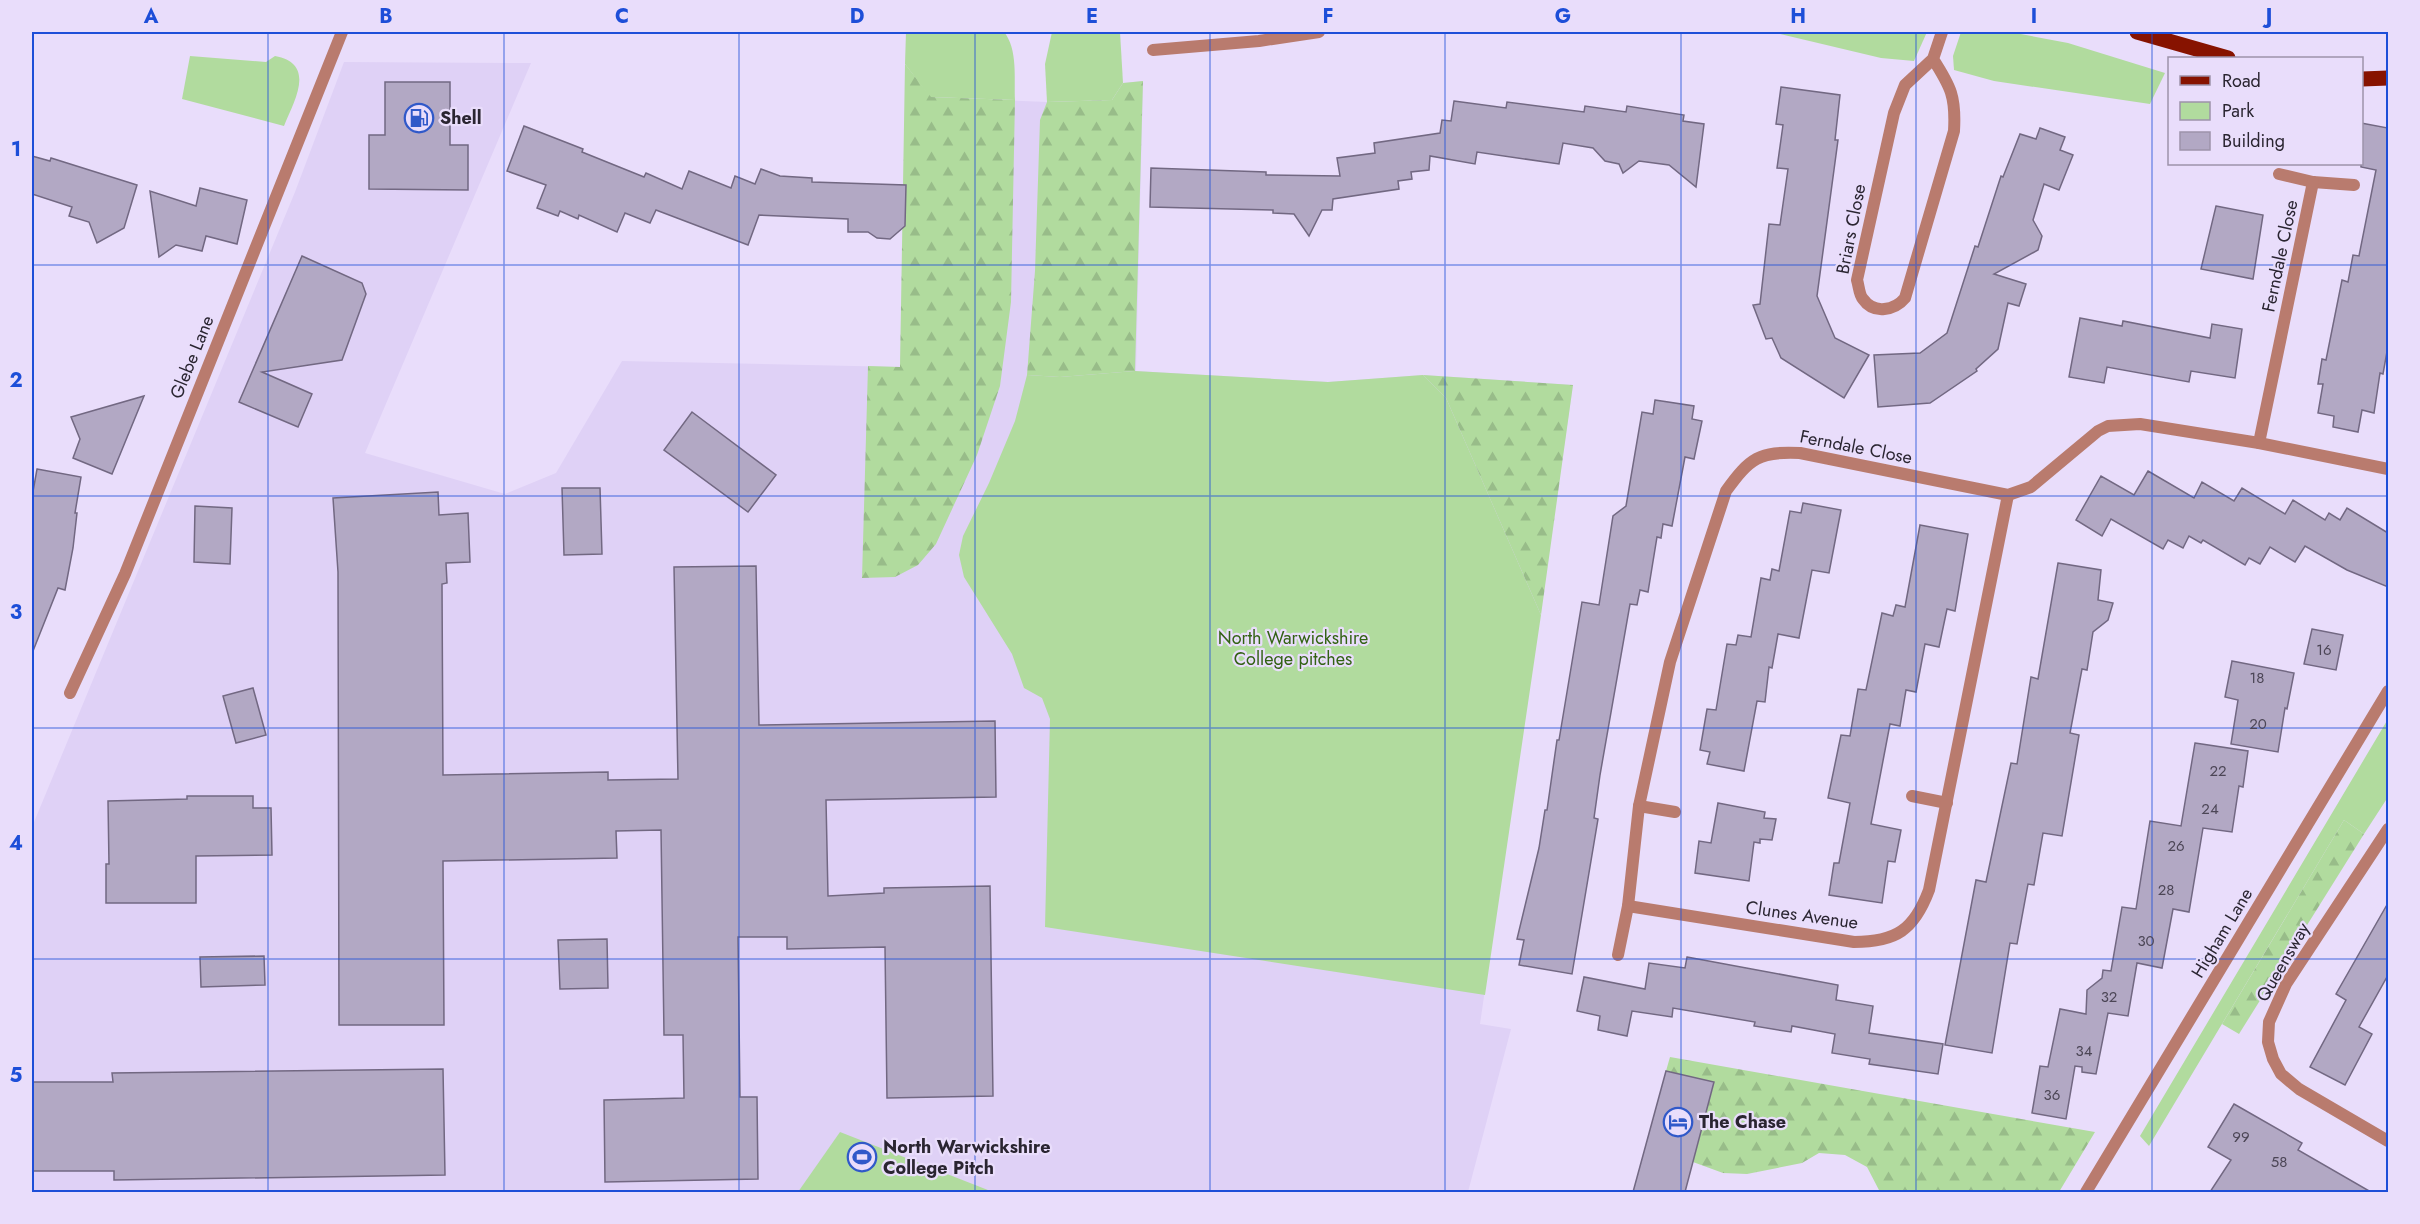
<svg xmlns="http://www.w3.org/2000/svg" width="2420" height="1224" font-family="Jost,sans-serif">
  <defs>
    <pattern id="forest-firs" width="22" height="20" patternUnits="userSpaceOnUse" patternTransform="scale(1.5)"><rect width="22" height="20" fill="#b1db9e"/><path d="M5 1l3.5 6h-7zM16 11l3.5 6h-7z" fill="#98bc89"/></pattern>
  </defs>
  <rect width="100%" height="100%" fill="#e9ddfb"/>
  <path fill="#dfd1f6" d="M344 62 531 63 365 453 505 494 556 473 622 361 900 367 906 184 931 97 1047 102 1112 100 1123 83 1143 81 1136 371 1328 382 1423 375 1573 385 1480 1024 1511 1029 1468 1192H32V827L295 192Z"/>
  <g fill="#b1db9e">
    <path d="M906 32H1004C1018 49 1014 79 1015 100L930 97 905 64Z"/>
    <path d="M1052 32H1120L1123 83 1112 100 1047 102 1045 64Z"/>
    <path d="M1772 32H1927L1914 61 1881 58Z"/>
    <path d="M1961 32H2010L2068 43 2165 73 2150 104 1994 81 1954 70 1953 56Z"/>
    <path d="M190 56 266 62 275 56C317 64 294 101 284 126L182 99Z"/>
    <path d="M1135 371 1328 382 1423 375 1446 398 1541 615 1485 995 1045 927 1050 719 1042 698 1024 688 1012 654 964 577 959 555 963 536 989 483 1015 421 1027 375 1060 377Z"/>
    <path d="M2388 719V797L2364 834 2344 820 2149 1146 2140 1136Z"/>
    <path d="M840 1132 993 1192H798Z"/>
  </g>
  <g fill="url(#forest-firs)">
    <path d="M905 64 931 97 1015 100 1011 302 1000 386 977 455 936 544 918 565 895 577 862 578 868 366 900 367Z"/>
    <path d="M1143 81 1135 371 1060 377 1027 375 1035 271 1040 120 1047 102 1112 100 1123 83Z"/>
    <path d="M1423 375 1573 385 1541 615 1446 398Z"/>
    <path d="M2344 820 2364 834 2239 1034 2222 1024Z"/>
    <path d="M1670 1057 2095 1132 2059 1192H1880L1867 1167 1845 1155 1819 1153 1802 1163 1747 1174 1723 1173 1693 1162 1714 1083 1666 1071Z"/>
  </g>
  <g fill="#b2a8c4" stroke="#726882" stroke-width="1.5">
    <path d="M385 82H450V145H468V190L369 189V135H385Z"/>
    <path d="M1781 87 1840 95 1835 140H1838L1817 296 1835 338 1869 355 1844 398 1781 358 1772 338 1766 339 1753 305 1760 304 1769 224 1780 225 1788 169 1777 168 1783 125 1776 124Z"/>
    <path d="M1454 101 1506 108 1507 102 1584 112 1585 106 1626 112 1627 106 1684 115 1683 121 1704 124 1696 187 1669 165 1639 161 1623 173 1619 164 1605 161 1593 148 1563 143 1559 164 1477 152 1475 164 1430 156 1429 170 1411 172 1412 179 1398 181 1399 189 1333 199 1332 210H1322L1309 236 1294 214 1273 213V210L1150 207 1151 168 1266 172V175L1340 176 1337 158 1375 153 1374 143 1440 133 1442 120 1451 121Z"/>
    <path d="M2361 123 2388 128V346L2383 374 2380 373 2374 413 2362 410 2358 432 2333 427 2334 416 2318 413 2323 384H2318L2322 359 2326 360 2342 280 2348 282 2353 255 2359 256 2376 170 2361 167Z"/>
    <path d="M524 126 583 149 582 152 644 177 646 173 682 189 689 171 731 188 735 176 755 184 761 169 780 176 812 178V182L906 185 905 226 890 239 877 238 868 232H848V219L759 215 748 245 656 210 650 223 625 213 617 232 579 215 578 219 560 211 558 216 537 208 546 185 507 171Z"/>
    <path d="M2040 128 2065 137 2060 150 2073 155 2059 190 2044 184 2033 220 2042 236 2038 250 1994 274 2026 284 2019 306 2008 303 1998 349 1976 369 1977 371 1930 403 1878 407 1874 355 1920 353 1947 333 1975 246 1978 247 2001 176 2003 177 2020 134 2036 139Z"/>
    <path d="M32 156 50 161 51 158 137 185 124 228 97 243 89 222 69 216 72 207 32 194Z"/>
    <path d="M200 188 247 200 237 244 206 236 202 251 176 245 159 257 150 191 196 206Z"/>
    <path d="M2216 206 2263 215 2253 279 2201 269Z"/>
    <path d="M302 256 362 283 366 294 342 360 262 372 312 394 298 427 239 402Z"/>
    <path d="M2080 318 2122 326 2123 321 2210 338 2212 324 2242 329 2235 378 2191 371 2189 382 2107 367 2104 383 2069 377Z"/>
    <path d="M144 396 112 474 73 458 80 439 71 417Z"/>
    <path d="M1655 400 1694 406 1692 419 1702 421 1694 459 1685 457 1672 526 1663 524 1661 538 1657 537 1648 592 1640 590 1637 605 1630 604 1600 775 1594 818 1598 819 1572 974 1519 965 1524 940 1517 939 1539 848 1545 810H1547L1557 740H1559L1582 602 1599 605 1613 516 1626 506 1642 412 1653 414Z"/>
    <path d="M692 412 776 475 748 512 664 450Z"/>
    <path d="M37 469 81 477 75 513H77L73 548 65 590 58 588 33 651 32 497Z"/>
    <path d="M2148 471 2194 498 2202 482 2234 501 2242 488 2285 514 2293 500 2325 520 2329 513 2340 520 2347 508 2388 533V587L2347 570 2305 546 2295 562 2270 547 2260 564 2249 558 2245 565 2203 540 2201 543 2189 536 2183 548 2168 540 2163 549 2111 519 2102 536 2076 520 2101 476 2134 495Z"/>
    <path d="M562 488H600L602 554 564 555Z"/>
    <path d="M438 492 439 515 468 513 470 562 446 563 447 583 442 584 443 775 608 772V780L678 779 674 567 756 566 759 725 995 721 996 797 826 800 828 896 884 893V888L990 886 993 1096 887 1098 885 947 787 949V937H738L740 1097H757L758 1179 605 1182 604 1100 684 1098 683 1035H664L661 830 616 831 617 858 443 861 444 1025H339L338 572 333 498Z"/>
    <path d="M1803 503 1841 510 1829 573 1812 570 1799 638 1778 634 1772 668 1769 667 1765 702 1757 701 1744 771 1707 764 1710 752 1700 750 1707 709 1716 710 1727 644 1736 645 1738 635 1751 637 1761 578 1770 580 1772 569 1779 571 1790 511 1801 513Z"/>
    <path d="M195 506 232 508 230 564 194 562Z"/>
    <path d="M1920 525 1968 534 1955 611 1947 609 1939 647 1925 644 1916 692 1906 690 1900 726 1890 724 1871 824 1901 830 1895 862 1888 861 1882 903 1829 895 1834 863H1839L1850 803 1828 798 1841 735 1850 736 1858 689 1866 690 1882 613 1893 616 1896 605 1905 607Z"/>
    <path d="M2058 563 2101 570 2098 600 2113 603 2108 620 2093 632 2087 670 2082 669 2070 733 2079 735 2062 836 2043 833 2034 885 2028 884 2017 944 2010 943 1992 1053 1945 1045 1976 880 1986 882 2011 763 2017 764 2031 677 2038 679Z"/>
    <path d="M2312 629 2343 635 2336 670 2304 664Z"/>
    <path d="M2232 661 2294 673 2287 709 2285 708 2278 752 2231 744 2238 700 2225 697Z"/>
    <path d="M253 688 266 735 236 743 223 696Z"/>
    <path d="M2195 743 2248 751 2243 787 2239 786 2232 832 2203 828 2189 912 2173 909 2162 968 2137 963 2128 1016 2108 1013 2096 1074 2082 1072V1067L2075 1066 2066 1119 2032 1113 2040 1066 2048 1067 2060 1009 2086 1014 2087 990 2102 978 2103 970 2111 971 2122 907 2136 909 2150 821 2181 826Z"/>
    <path d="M187 796H253V808H271L272 855 196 856V903H106V864H109L108 801 187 799Z"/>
    <path d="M1718 803 1765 812 1764 818 1776 819 1772 840 1760 839V843L1754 842 1749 881 1695 873 1699 841 1711 843Z"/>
    <path d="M2388 903V975L2359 1027 2372 1034 2345 1085 2310 1067 2346 1000 2336 994Z"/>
    <path d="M607 939 608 988 560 989 558 940Z"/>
    <path d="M264 956 265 985 201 987 200 957Z"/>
    <path d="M1687 957 1838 985 1836 1000 1873 1006 1869 1033 1943 1044 1938 1074 1869 1064 1870 1059 1832 1053 1835 1034 1792 1026 1791 1032 1754 1026 1755 1022 1673 1008 1672 1017 1632 1011 1627 1036 1598 1030 1600 1016 1577 1011 1584 977 1645 989 1649 963 1685 968Z"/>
    <path d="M443 1069 445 1175 114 1180V1171H32V1082H113L112 1073Z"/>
    <path d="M1666 1071 1714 1082 1685 1192H1633Z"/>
    <path d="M2234 1104 2302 1143 2298 1150 2371 1192H2210L2231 1160 2208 1147Z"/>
  </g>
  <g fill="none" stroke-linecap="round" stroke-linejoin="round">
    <g stroke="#b97b6e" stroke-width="12">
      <path d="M1153 50 1259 41 1319 32"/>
      <path d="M1933 59C1951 87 1956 97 1954 131L1905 298C1895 310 1874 315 1863 299 1859 295 1859 286 1857 280L1894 113 1905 85 1933 59 1942 32"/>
      <path d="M2279 174 2313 182 2354 185"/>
      <path d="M2259 443 2313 182"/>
      <path d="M70 693 125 574 342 32"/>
      <path d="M1912 796 1947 803"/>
      <path d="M1639 806 1675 812"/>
      <path d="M2388 829 2286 984 2269 1022 2268 1042 2273 1059 2281 1074 2299 1089 2388 1141"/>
      <path d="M1628 906 1854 942C1896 942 1914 930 1929 890L2008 495"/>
      <path d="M1618 955 1628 906 1639 806 1670 662 1726 491C1750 458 1759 451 1800 453L2008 495 2031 487 2098 431 2108 426 2140 424 2259 443 2388 469"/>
    </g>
    <path stroke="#b97b6e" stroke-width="12" d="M2086 1192 2388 691"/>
    <g stroke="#871300" stroke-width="15">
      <path d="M2137 32 2228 58"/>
      <path d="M2362 79 2388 78"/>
    </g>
  </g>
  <path fill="none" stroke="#1d4ed8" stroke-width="1.5" stroke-opacity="0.55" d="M268 32V1192M504 32V1192M739 32V1192M975 32V1192M1210 32V1192M1445 32V1192M1681 32V1192M1916 32V1192M2152 32V1192M32 265H2388M32 496H2388M32 728H2388M32 959H2388"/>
  <defs>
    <g id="fuel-ring" transform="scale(1.5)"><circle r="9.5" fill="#e9ddfb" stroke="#3059c9" stroke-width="1.5"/><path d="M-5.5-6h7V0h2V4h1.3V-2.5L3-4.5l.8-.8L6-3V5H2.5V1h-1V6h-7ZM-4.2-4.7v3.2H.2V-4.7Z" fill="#3059c9"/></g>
    <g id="hotel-ring" transform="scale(1.5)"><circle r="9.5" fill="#e9ddfb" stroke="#3059c9" stroke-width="1.5"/><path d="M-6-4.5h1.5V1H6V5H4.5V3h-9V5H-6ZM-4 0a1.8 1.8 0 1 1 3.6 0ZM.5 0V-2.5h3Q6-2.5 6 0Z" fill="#3059c9"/></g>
    <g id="stadium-ring" transform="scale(1.5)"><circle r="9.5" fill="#e9ddfb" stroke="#3059c9" stroke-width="1.5"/><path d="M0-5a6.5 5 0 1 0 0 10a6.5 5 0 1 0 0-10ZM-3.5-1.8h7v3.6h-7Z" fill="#3059c9"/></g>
  </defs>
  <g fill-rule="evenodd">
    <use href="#fuel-ring" x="419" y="118"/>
    <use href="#hotel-ring" x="1678" y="1122"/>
    <use href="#stadium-ring" x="862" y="1157"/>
  </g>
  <g text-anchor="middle" stroke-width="4.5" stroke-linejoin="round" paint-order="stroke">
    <g font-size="15" fill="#4c4656">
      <text x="2324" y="655">16</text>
      <text x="2257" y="683">18</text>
      <text x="2258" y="729">20</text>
      <text x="2218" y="776">22</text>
      <text x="2210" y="814">24</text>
      <text x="2176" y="851">26</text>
      <text x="2166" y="895">28</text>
      <text x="2146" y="946">30</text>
      <text x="2109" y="1002">32</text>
      <text x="2084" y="1056">34</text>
      <text x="2052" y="1100">36</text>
      <text x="2241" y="1142">99</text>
      <text x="2279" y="1167">58</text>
    </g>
    <g font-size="18" font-weight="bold" fill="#2a2531" stroke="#e9ddfb" text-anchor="start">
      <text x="440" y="124">Shell</text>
      <text x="1699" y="1128">The Chase</text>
      <text x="883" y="1153">North Warwickshire<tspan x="883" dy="21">College Pitch</tspan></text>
    </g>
    <g font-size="18" fill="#2a2531" stroke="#e9ddfb">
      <text transform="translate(1851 229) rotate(-79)" y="6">Briars Close</text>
      <text transform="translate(2280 256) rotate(-78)" y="6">Ferndale Close</text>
      <text transform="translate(192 357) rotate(-68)" y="6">Glebe Lane</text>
      <text transform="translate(1856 447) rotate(11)" y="6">Ferndale Close</text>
      <text transform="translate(1802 915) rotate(8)" y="6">Clunes Avenue</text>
      <text transform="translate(2222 933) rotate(-59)" y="6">Higham Lane</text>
      <text transform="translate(2283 962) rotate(-60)" y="6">Queensway</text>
    </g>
    <g font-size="18" fill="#326213" stroke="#e9ddfb">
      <text x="1293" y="644">North Warwickshire<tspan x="1293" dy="21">College pitches</tspan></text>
    </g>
  </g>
  <rect width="2420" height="1224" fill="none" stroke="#e9ddfb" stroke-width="66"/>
  <rect x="2168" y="57" width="195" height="108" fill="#e9ddfb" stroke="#9d93aa" stroke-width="1.5"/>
  <rect x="2180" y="76" width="30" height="9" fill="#871300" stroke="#9d93aa" stroke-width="1.5"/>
  <text x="2222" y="87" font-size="18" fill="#2a2531">Road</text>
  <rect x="2180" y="102" width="30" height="18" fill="#b1db9e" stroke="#9d93aa" stroke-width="1.5"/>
  <text x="2222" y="117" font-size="18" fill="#2a2531">Park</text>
  <rect x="2180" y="132" width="30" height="18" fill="#b2a8c4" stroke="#9d93aa" stroke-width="1.5"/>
  <text x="2222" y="147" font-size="18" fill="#2a2531">Building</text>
  <rect x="33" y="33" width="2354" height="1158" fill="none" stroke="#1d4ed8" stroke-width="2"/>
  <g font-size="20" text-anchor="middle" font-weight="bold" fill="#1d4ed8">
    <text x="151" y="23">A</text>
    <text x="386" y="23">B</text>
    <text x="622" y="23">C</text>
    <text x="857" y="23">D</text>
    <text x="1092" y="23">E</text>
    <text x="1328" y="23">F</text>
    <text x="1563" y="23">G</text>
    <text x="1798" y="23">H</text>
    <text x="2034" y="23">I</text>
    <text x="2269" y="23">J</text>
    <text x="16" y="156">1</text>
    <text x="16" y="387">2</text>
    <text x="16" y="619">3</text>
    <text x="16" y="850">4</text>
    <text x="16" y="1082">5</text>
  </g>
</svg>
